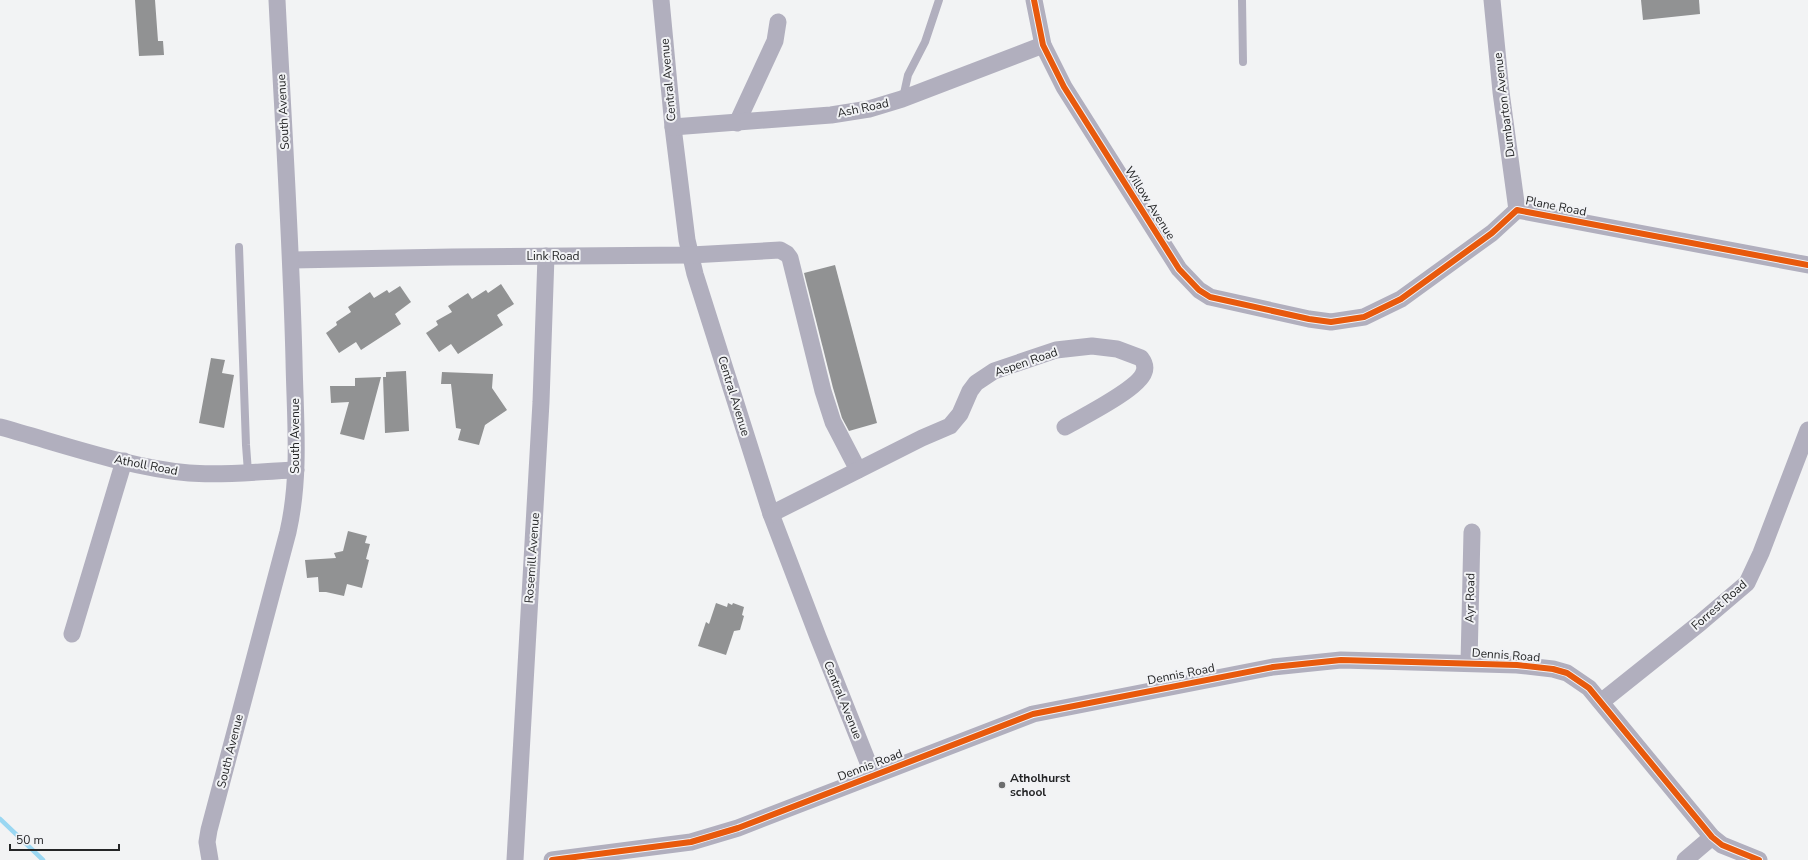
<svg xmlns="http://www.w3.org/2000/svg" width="1808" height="860" font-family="'Nunito Sans',sans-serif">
  <rect width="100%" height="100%" fill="#f2f3f4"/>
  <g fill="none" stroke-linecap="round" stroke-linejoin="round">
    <path stroke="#9ad7f2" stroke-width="4.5" d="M0 819 43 860"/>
  </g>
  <g fill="#919293">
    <path d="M135 0H155L158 41H163L164 55 139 56Z"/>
    <path d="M1641 0H1699L1700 14 1643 20Z"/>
    <path d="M835 265 877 423 849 431 842 418 833 388 804 273Z"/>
    <path d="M501 284 514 304 497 315 503 325 458 354 451 344 439 352 426 333 438 325 436 321 452 312 448 306 468 293 472 299 486 290 488 293Z"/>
    <path d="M400 286 411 302 395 314 401 324 361 350 356 342 339 353 326 333 337 325 336 322 351 312 348 307 370 292 374 298 387 290 389 293Z"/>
    <path d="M211 358 225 360 222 373 234 375 224 428 199 423Z"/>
    <path d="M406 371 409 431 385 433 383 377H386V372Z"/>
    <path d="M442 372 493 374 492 388 507 410 485 425 479 445 458 440 461 429 456 428 451 384H441Z"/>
    <path d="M381 377 364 440 340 434 349 402 331 403 330 386H355V378Z"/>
    <path d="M348 531 367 536 365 543 370 544 366 559 369 560 362 588 347 584 344 596 326 592H319L318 577 307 578 305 560 336 558 334 553 343 551Z"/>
    <path d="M716 603 727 607 728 603 732 605 733 603 744 607 742 615 744 616 740 630 734 631 726 655 698 646 706 622 709 624Z"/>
  </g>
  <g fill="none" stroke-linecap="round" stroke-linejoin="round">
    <g stroke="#b1afbe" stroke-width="8">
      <path d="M1242 0 1243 62"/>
      <path d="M903 98 908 75 925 42 939 0"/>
      <path d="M239 247 246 445 248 472"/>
    </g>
    <g stroke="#b1afbe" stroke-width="17">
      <path d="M661 0 673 127 687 240 695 274 771 514 818 637 873 775"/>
      <path d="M1034 0 1043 45 1064 87 1179 269 1199 290 1210 297 1309 319 1331 322 1364 317 1401 299 1492 233 1517 210 1808 265"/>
      <path d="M1492 0 1501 92 1517 210"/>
      <path d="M737 123 775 41 778 22"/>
      <path d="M673 127 831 115 869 109 902 99 1043 45"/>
      <path d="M292 260 452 257 691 255 780 250 787 254 790 258 823 391 833 422 858 470"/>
      <path d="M0 427C59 443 129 468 189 473 225 476 261 471 296 470"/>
      <path d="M771 514 922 438 950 426 960 414 970 391 976 383 994 371 1056 350 1092 346 1117 349 1141 358C1144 362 1146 367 1144 372 1139 389 1082 417 1065 427"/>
      <path d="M72 634 124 461"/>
      <path d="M1469 663 1472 532"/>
      <path d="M1601 702 1700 623 1747 583 1761 553 1808 430"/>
      <path d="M210 860 207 842 209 830 288 532C301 475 295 418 294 360 291 240 283 120 277 0"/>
      <path d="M515 860 541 402 546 256"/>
      <path d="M552 860 691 842 738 828 1033 714 1273 667 1341 660 1517 665 1553 669 1567 673 1589 688 1712 837 1722 845 1759 860"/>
      <path d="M1685 860 1712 837"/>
    </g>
    <g stroke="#f1f2f5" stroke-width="8">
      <g id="cycleway">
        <path d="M1034 0 1043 45 1064 87 1179 269 1199 290 1210 297 1309 319 1331 322 1364 317 1401 299 1492 233 1517 210 1808 265"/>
        <path d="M552 860 691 842 738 828 1033 714 1273 667 1341 660 1517 665 1553 669 1567 673 1589 688 1712 837 1722 845 1759 860"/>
      </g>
    </g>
    <use href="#cycleway" stroke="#e8590c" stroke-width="6"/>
  </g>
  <circle fill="#6c6d6e" stroke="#f1f2f5" stroke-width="1.5" cx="1002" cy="785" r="4"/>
  <g text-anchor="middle" stroke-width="4" stroke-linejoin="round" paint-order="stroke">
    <g font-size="12" fill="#242526" stroke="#f1f2f5">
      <text transform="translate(668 80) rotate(-95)" y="4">Central Avenue</text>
      <text transform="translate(1504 105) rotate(-97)" y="4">Dumbarton Avenue</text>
      <text transform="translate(863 108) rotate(-12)" y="4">Ash Road</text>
      <text transform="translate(283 112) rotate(-93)" y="4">South Avenue</text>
      <text transform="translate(1150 203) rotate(58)" y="4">Willow Avenue</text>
      <text transform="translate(1556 206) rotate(11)" y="4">Plane Road</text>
      <text x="553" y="260">Link Road</text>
      <text transform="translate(1026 362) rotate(-19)" y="4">Aspen Road</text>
      <text transform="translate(734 396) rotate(73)" y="4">Central Avenue</text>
      <text transform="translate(295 436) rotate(-90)" y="4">South Avenue</text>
      <text transform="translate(146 465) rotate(11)" y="4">Atholl Road</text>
      <text transform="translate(532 558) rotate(-86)" y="4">Rosemill Avenue</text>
      <text transform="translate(1470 598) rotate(-89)" y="4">Ayr Road</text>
      <text transform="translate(1719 605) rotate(-41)" y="4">Forrest Road</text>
      <text transform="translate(1506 655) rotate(4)" y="4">Dennis Road</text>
      <text transform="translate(1181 674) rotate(-11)" y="4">Dennis Road</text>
      <text transform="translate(843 700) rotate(68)" y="4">Central Avenue</text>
      <text transform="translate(230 751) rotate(-76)" y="4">South Avenue</text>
      <text transform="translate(870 765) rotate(-21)" y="4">Dennis Road</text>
    </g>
    <g font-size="12" font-weight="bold" fill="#242526" stroke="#f1f2f5" text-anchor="start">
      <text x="1010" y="782">Atholhurst<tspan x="1010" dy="14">school</tspan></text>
    </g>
  </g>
  <path d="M10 844v6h109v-6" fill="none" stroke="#242526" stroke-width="2"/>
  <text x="16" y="844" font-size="12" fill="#242526" stroke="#f1f2f5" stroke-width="3" paint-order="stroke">50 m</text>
</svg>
